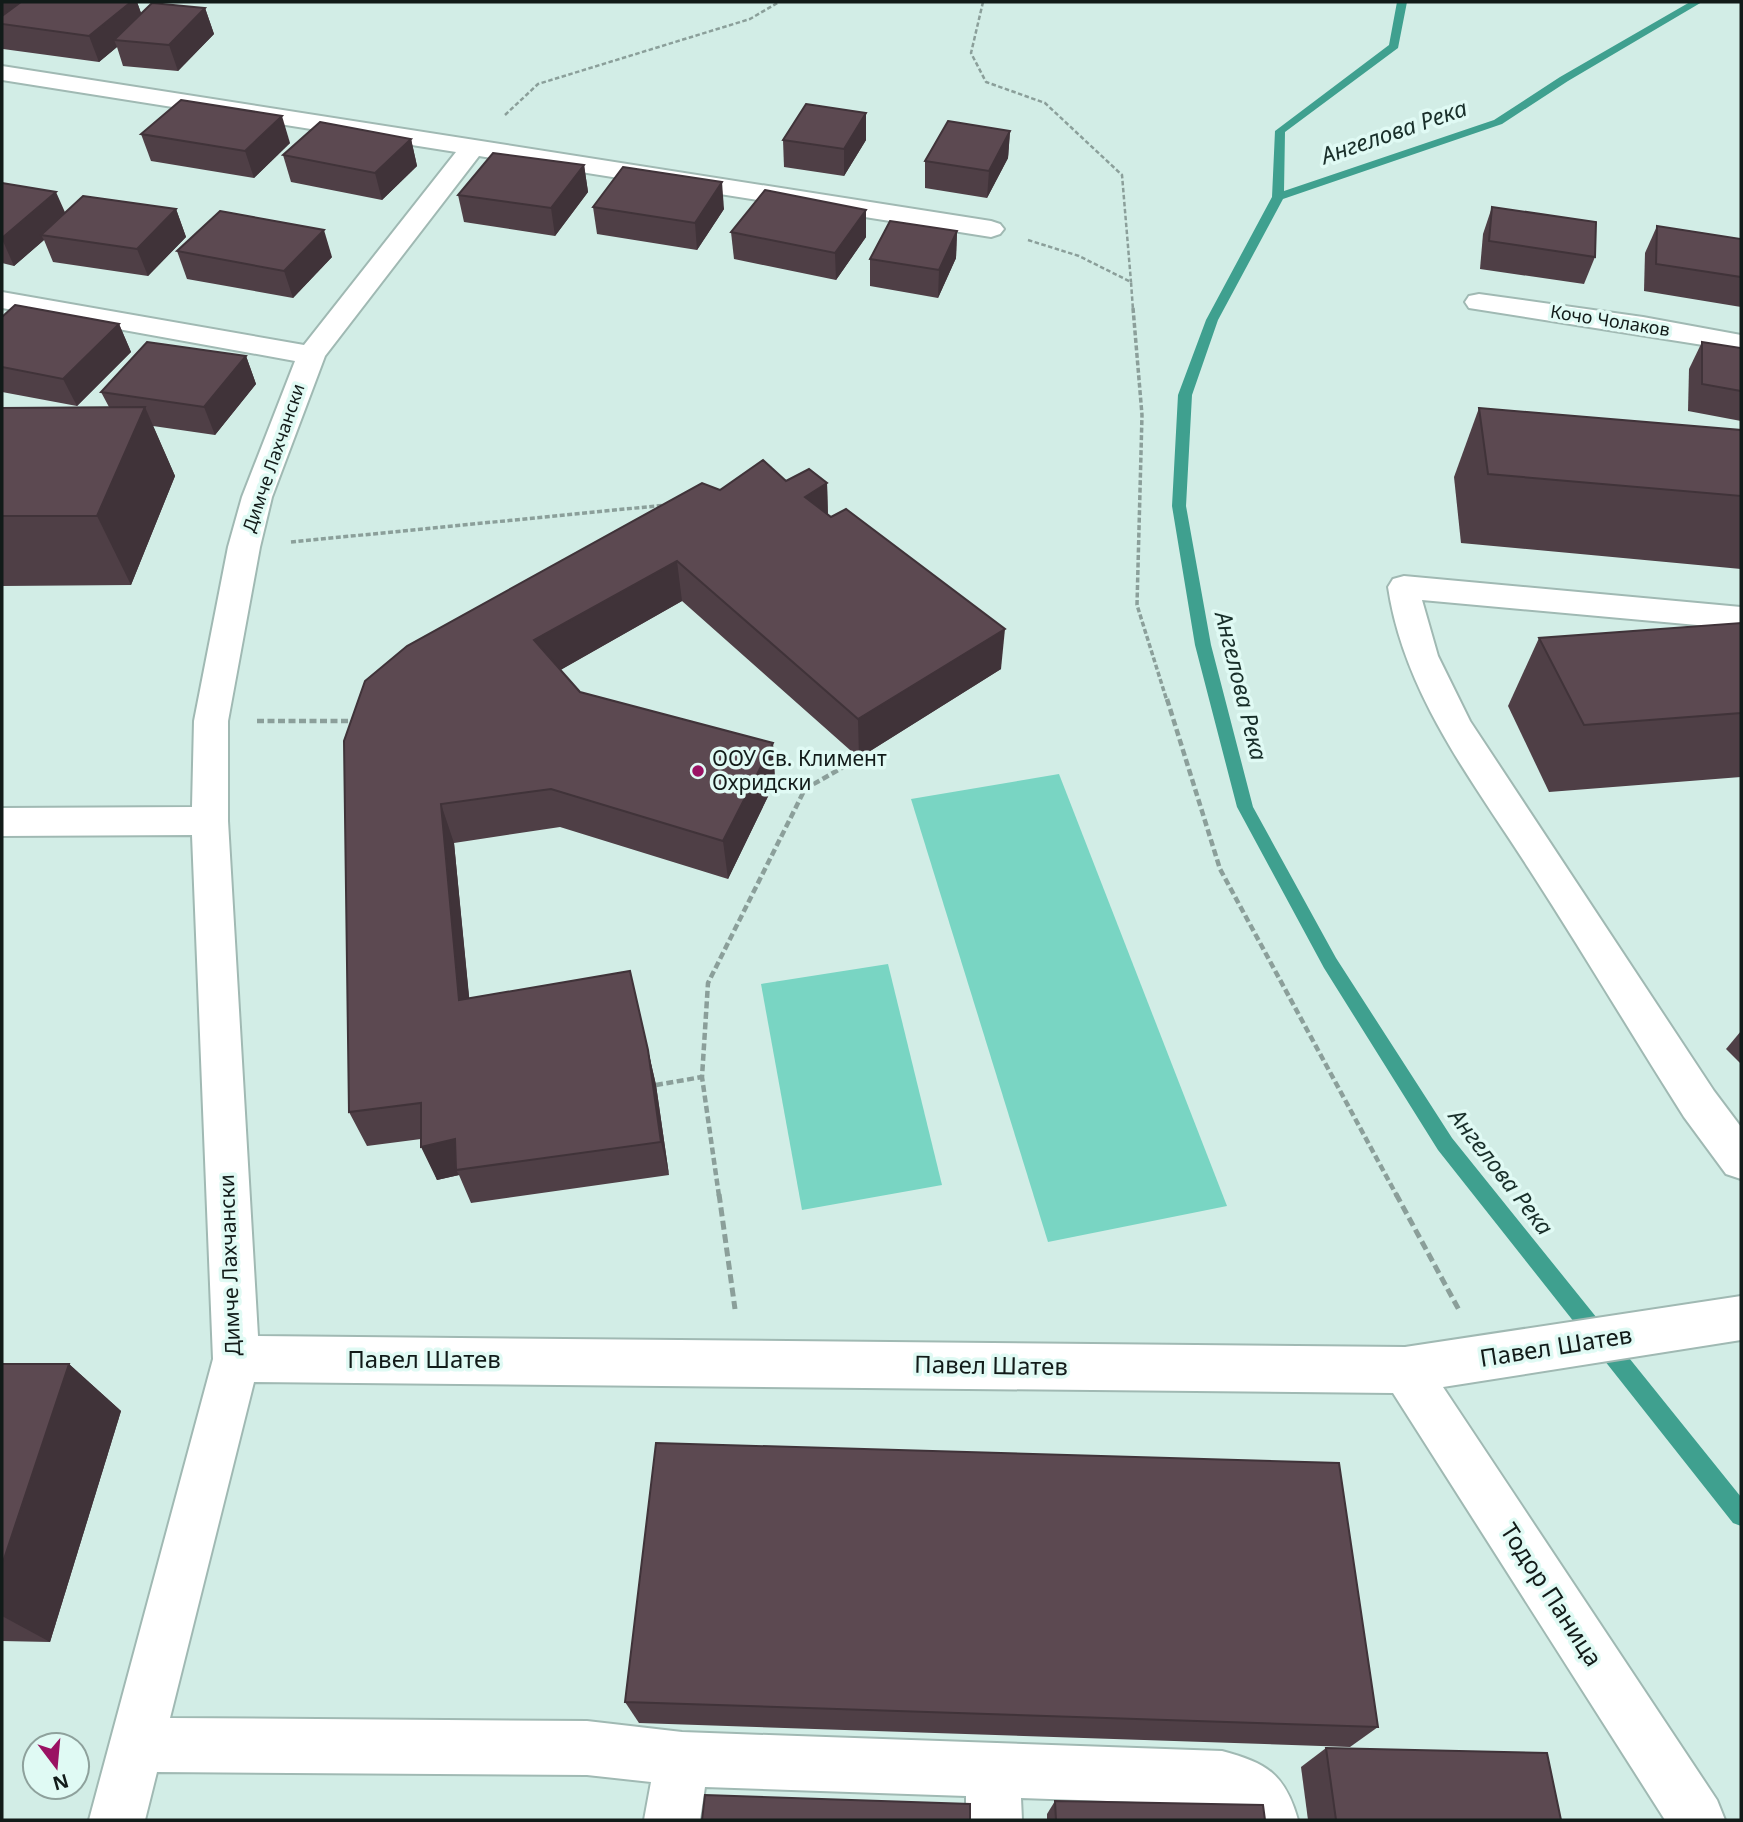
<svg xmlns="http://www.w3.org/2000/svg" width="1743" height="1822" font-family="'Noto Sans',sans-serif">
  <rect width="100%" height="100%" fill="#d2ede6"/>
  <g fill="#79d5c3">
    <path d="M1059 774 1227 1206 1048 1242 911 799Z"/>
    <path d="M888 964 942 1185 802 1210 761 984Z"/>
  </g>
  <g fill="none" stroke-linecap="round" stroke-linejoin="round">
    <path fill="#3fa08f" fill-rule="evenodd" d="M1397 2H1407L1398 48 1285 132 1284 191 1494 120 1560 77 1690 2H1702L1568 81 1502 124 1283 199 1218 320 1192 395 1186 506 1211 645 1253 807 1336 958 1452 1138 1741 1497V1526L1733 1523 1438 1150 1324 968 1237 807 1195 645 1172 506 1178 395 1206 320 1272 197 1275 131 1389 45Z"/>
    <g stroke="#a0b9b3" stroke-width="4">
      <g id="minor">
        <path d="M2 66 991 221 1000 224 1004 229 1000 234 991 237 479 156 325 356 272 497 260 547 228 721V821L258 1336 1405 1347 1741 1296V1340L1443 1387 1717 1800 1725 1820H1665L1393 1393 254 1382 170 1718 587 1721 682 1732 1222 1751C1267 1763 1285 1774 1298 1820H1242L1234 1810 1222 1805 1021 1798 1022 1820H966V1796L705 1787 700 1820H644L651 1782 587 1775 157 1772 145 1820H89L213 1359 192 835 2 836V808L192 807 194 721 228 547 242 497 295 361 2 308V292L304 345 456 152 2 80Z"/>
        <path d="M1479 294 1643 317 1741 335V351L1469 308 1465 302 1469 296Z"/>
        <path d="M1404 576 1741 607V629L1422 600 1438 656 1470 721 1714 1091 1741 1127V1179L1726 1174 1684 1117C1632 1035 1582 951 1529 869 1472 780 1404 694 1388 587L1393 579Z"/>
      </g>
    </g>
    <g stroke="#8b9f9a" stroke-width="2.5" stroke-dasharray="4.5 2.5" stroke-linecap="butt">
      <path d="M983 2 971 53 986 82 1045 103 1122 175 1131 282"/>
      <path d="M505 115 538 84 750 19 779 2"/>
      <path d="M1028 240 1079 256 1131 282 1133 310"/>
    </g>
    <g stroke="#8b9f9a" stroke-width="3.5" stroke-dasharray="5 2.5" stroke-linecap="butt">
      <path d="M1133 308 1142 415 1137 605 1167 701"/>
      <path d="M291 542 666 505"/>
    </g>
    <g stroke="#8b9f9a" stroke-width="4.5" stroke-dasharray="7 3.5" stroke-linecap="butt">
      <path d="M1167 699 1220 869 1397 1196"/>
      <path d="M257 721H353"/>
      <path d="M656 1085 702 1077"/>
      <path d="M719 1196 702 1077 708 983 805 789 859 758"/>
    </g>
    <g stroke="#8b9f9a" stroke-width="5" stroke-dasharray="9 4.5" stroke-linecap="butt">
      <path d="M719 1194 735 1309"/>
      <path d="M1396 1194 1459 1310"/>
    </g>
    <use href="#minor" fill="#fff" fill-rule="evenodd"/>
  </g>
  <g fill="#4f3f46">
    <path d="M2 2H137L141 13 205 8 214 34 178 71 123 66 117 47 99 62 3 49 2 46Z"/>
    <path d="M1010 131 1008 158 987 198 925 188V161Z"/>
    <path d="M141 134 290 143 254 178 151 161Z"/>
    <path d="M411 139 417 166 382 200 291 182 283 155Z"/>
    <path d="M783 140H866L844 176 784 167Z"/>
    <path d="M584 165 588 192 555 236 464 222 458 195Z"/>
    <path d="M2 183 65 213 176 209 186 237 148 276 53 262 44 240 14 266 2 263Z"/>
    <path d="M593 207 724 209 697 250 597 234Z"/>
    <path d="M1492 207 1595 257 1584 284 1480 269 1483 234Z"/>
    <path d="M866 210V237L836 280 734 259 731 232Z"/>
    <path d="M1657 226 1741 239V307L1644 291 1645 253Z"/>
    <path d="M957 231 956 258 938 298 870 286V259Z"/>
    <path d="M177 251 332 257 293 298 187 279Z"/>
    <path d="M2 317 119 324 131 352 77 406 2 392Z"/>
    <path d="M1702 342 1741 348V421L1688 411 1689 369Z"/>
    <path d="M246 356 256 384 215 435 153 426 175 476 131 585 2 586V408L109 407 101 392Z"/>
    <path d="M1479 408 1741 430V569L1461 543 1454 477Z"/>
    <path d="M786 481 827 483 828 515 1001 669 859 758 682 601 560 670 580 692 773 743 775 782 728 879 560 827 454 843 469 998 648 1050 656 1085 669 1175 471 1203 459 1175 437 1180 421 1139 367 1146 349 1112 344 741 720 490Z"/>
    <path d="M1741 623V777L1549 792 1508 706 1539 638Z"/>
    <path d="M1741 1031V1064L1726 1049Z"/>
    <path d="M2 1364H69L121 1411 50 1642 2 1641Z"/>
    <path d="M625 1702 1378 1727 1350 1747 639 1723Z"/>
    <path d="M1326 1748 1561 1820H1308L1301 1767Z"/>
    <path d="M1055 1801 1265 1820H1047V1814Z"/>
  </g>
  <g fill="#403339">
    <path d="M2 2H32L2 24Z"/>
    <path d="M131 2H137L145 24 114 40 117 47 99 62 89 36Z"/>
    <path d="M205 8 214 34 178 71 169 45Z"/>
    <path d="M866 113V140L844 176V149Z"/>
    <path d="M282 116 290 143 254 178 245 151Z"/>
    <path d="M1010 131 1008 158 987 198 989 171Z"/>
    <path d="M411 139 417 166 382 200 375 173Z"/>
    <path d="M584 165 588 192 555 236 551 208Z"/>
    <path d="M722 182 724 209 697 250 695 223Z"/>
    <path d="M56 192 68 219 41 235 44 240 14 266 2 239Z"/>
    <path d="M176 209 186 237 148 276 137 249Z"/>
    <path d="M866 210V237L836 280 835 253Z"/>
    <path d="M324 230 332 257 293 298 284 271Z"/>
    <path d="M957 231 956 258 938 298 939 270Z"/>
    <path d="M119 324 131 352 77 406 63 379Z"/>
    <path d="M246 356 256 384 215 435 204 407Z"/>
    <path d="M145 407 175 476 131 585 97 516Z"/>
    <path d="M827 483 828 523 805 497Z"/>
    <path d="M677 561 682 601 543 680 534 640Z"/>
    <path d="M1005 629 1001 669 859 758 858 719Z"/>
    <path d="M773 743 775 782 728 879 723 841Z"/>
    <path d="M441 804 454 843 473 1036 459 1000Z"/>
    <path d="M648 1050 656 1085 669 1175 661 1142Z"/>
    <path d="M455 1139 456 1170 459 1175 437 1180 421 1147Z"/>
    <path d="M69 1364 121 1411 50 1642 2 1616V1565Z"/>
  </g>
  <g fill="#5c4951" stroke="#403339" stroke-width="2">
    <path d="M21 2H131L89 36 2 24V16Z"/>
    <path d="M152 3 205 8 169 45 114 40Z"/>
    <path d="M181 100 282 116 245 151 141 134Z"/>
    <path d="M806 104 866 113 844 149 783 140Z"/>
    <path d="M948 121 1010 131 989 171 925 161Z"/>
    <path d="M320 122 411 139 375 173 283 155Z"/>
    <path d="M493 153 584 165 551 208 458 195Z"/>
    <path d="M623 167 722 182 695 223 593 207Z"/>
    <path d="M2 183 56 192 2 238Z"/>
    <path d="M765 190 866 210 835 253 731 232Z"/>
    <path d="M83 196 176 209 137 249 41 235Z"/>
    <path d="M1492 207 1596 222 1595 257 1489 241Z"/>
    <path d="M220 211 324 230 284 271 177 251Z"/>
    <path d="M890 221 957 231 939 270 870 259Z"/>
    <path d="M1657 226 1741 239V277L1656 264Z"/>
    <path d="M15 305 119 324 63 379 2 367V317Z"/>
    <path d="M147 342 246 356 204 407 101 392Z"/>
    <path d="M1702 342 1741 348V391L1702 384Z"/>
    <path d="M145 407 97 516H2V408Z"/>
    <path d="M1479 408 1741 430V496L1488 474Z"/>
    <path d="M763 460 786 481 809 469 827 483 805 497 831 517 846 509 1005 629 858 719 677 561 534 640 580 692 773 743 723 841 551 789 441 804 459 1000 630 971 648 1050 661 1142 456 1170 455 1139 421 1147V1103L349 1112 344 741 365 681 407 646 702 483 720 490Z"/>
    <path d="M1741 623V713L1584 725 1539 638Z"/>
    <path d="M2 1364H69L2 1565Z"/>
    <path d="M656 1443 1339 1463 1378 1727 625 1702Z"/>
    <path d="M1326 1748 1547 1753 1561 1820H1336Z"/>
    <path d="M705 1795 970 1804V1820H702Z"/>
    <path d="M1055 1801 1263 1805 1265 1820H1056Z"/>
  </g>
  <circle fill="#9a1263" stroke="#e0faf4" stroke-width="2.5" cx="698" cy="771" r="7"/>
  <g text-anchor="middle" stroke-width="7" stroke-linejoin="round" paint-order="stroke">
    <g font-size="18" fill="#121b19" stroke="#e0faf4">
      <text transform="translate(1610 321) rotate(9)" y="6">Кочо Чолаков</text>
      <text transform="translate(274 458) rotate(-71)" y="6">Димче Лахчански</text>
    </g>
    <g font-size="21" fill="#121b19" stroke="#e0faf4" text-anchor="start">
      <text x="712" y="766">ООУ Св. Климент<tspan x="712" dy="24">Охридски</tspan></text>
    </g>
    <g font-size="21" fill="#121b19" stroke="#e0faf4">
      <text transform="translate(230 1265) rotate(-92)" y="7">Димче Лахчански</text>
    </g>
    <g font-size="23" font-style="italic" fill="#192f2a" stroke="#e0faf4">
      <text transform="translate(1394 132) rotate(-19)" y="8">Ангелова Река</text>
      <text transform="translate(1241 686) rotate(76)" y="8">Ангелова Река</text>
      <text transform="translate(1501 1172) rotate(52)" y="8">Ангелова Река</text>
    </g>
    <g font-size="24" fill="#121b19" stroke="#e0faf4">
      <text transform="translate(1556 1347) rotate(-9)" y="8">Павел Шатев</text>
      <text x="424" y="1368">Павел Шатев</text>
      <text transform="translate(991 1366) rotate(1)" y="8">Павел Шатев</text>
      <text transform="translate(1551 1595) rotate(57)" y="8">Тодор Паница</text>
    </g>
  </g>
  <rect width="1743" height="1822" fill="none" stroke="#121b19" stroke-width="7"/>
  <g transform="translate(56 1766) rotate(164)"><circle r="33" fill="#e0faf4" stroke="#8ea19c" stroke-width="2"/>
  <path d="M0-5L12 26L0 18L-12 26Z" fill="#9a1263"/>
  <text y="-10" font-size="19" font-weight="bold" text-anchor="middle" fill="#121b19">N</text>
  </g>
</svg>
